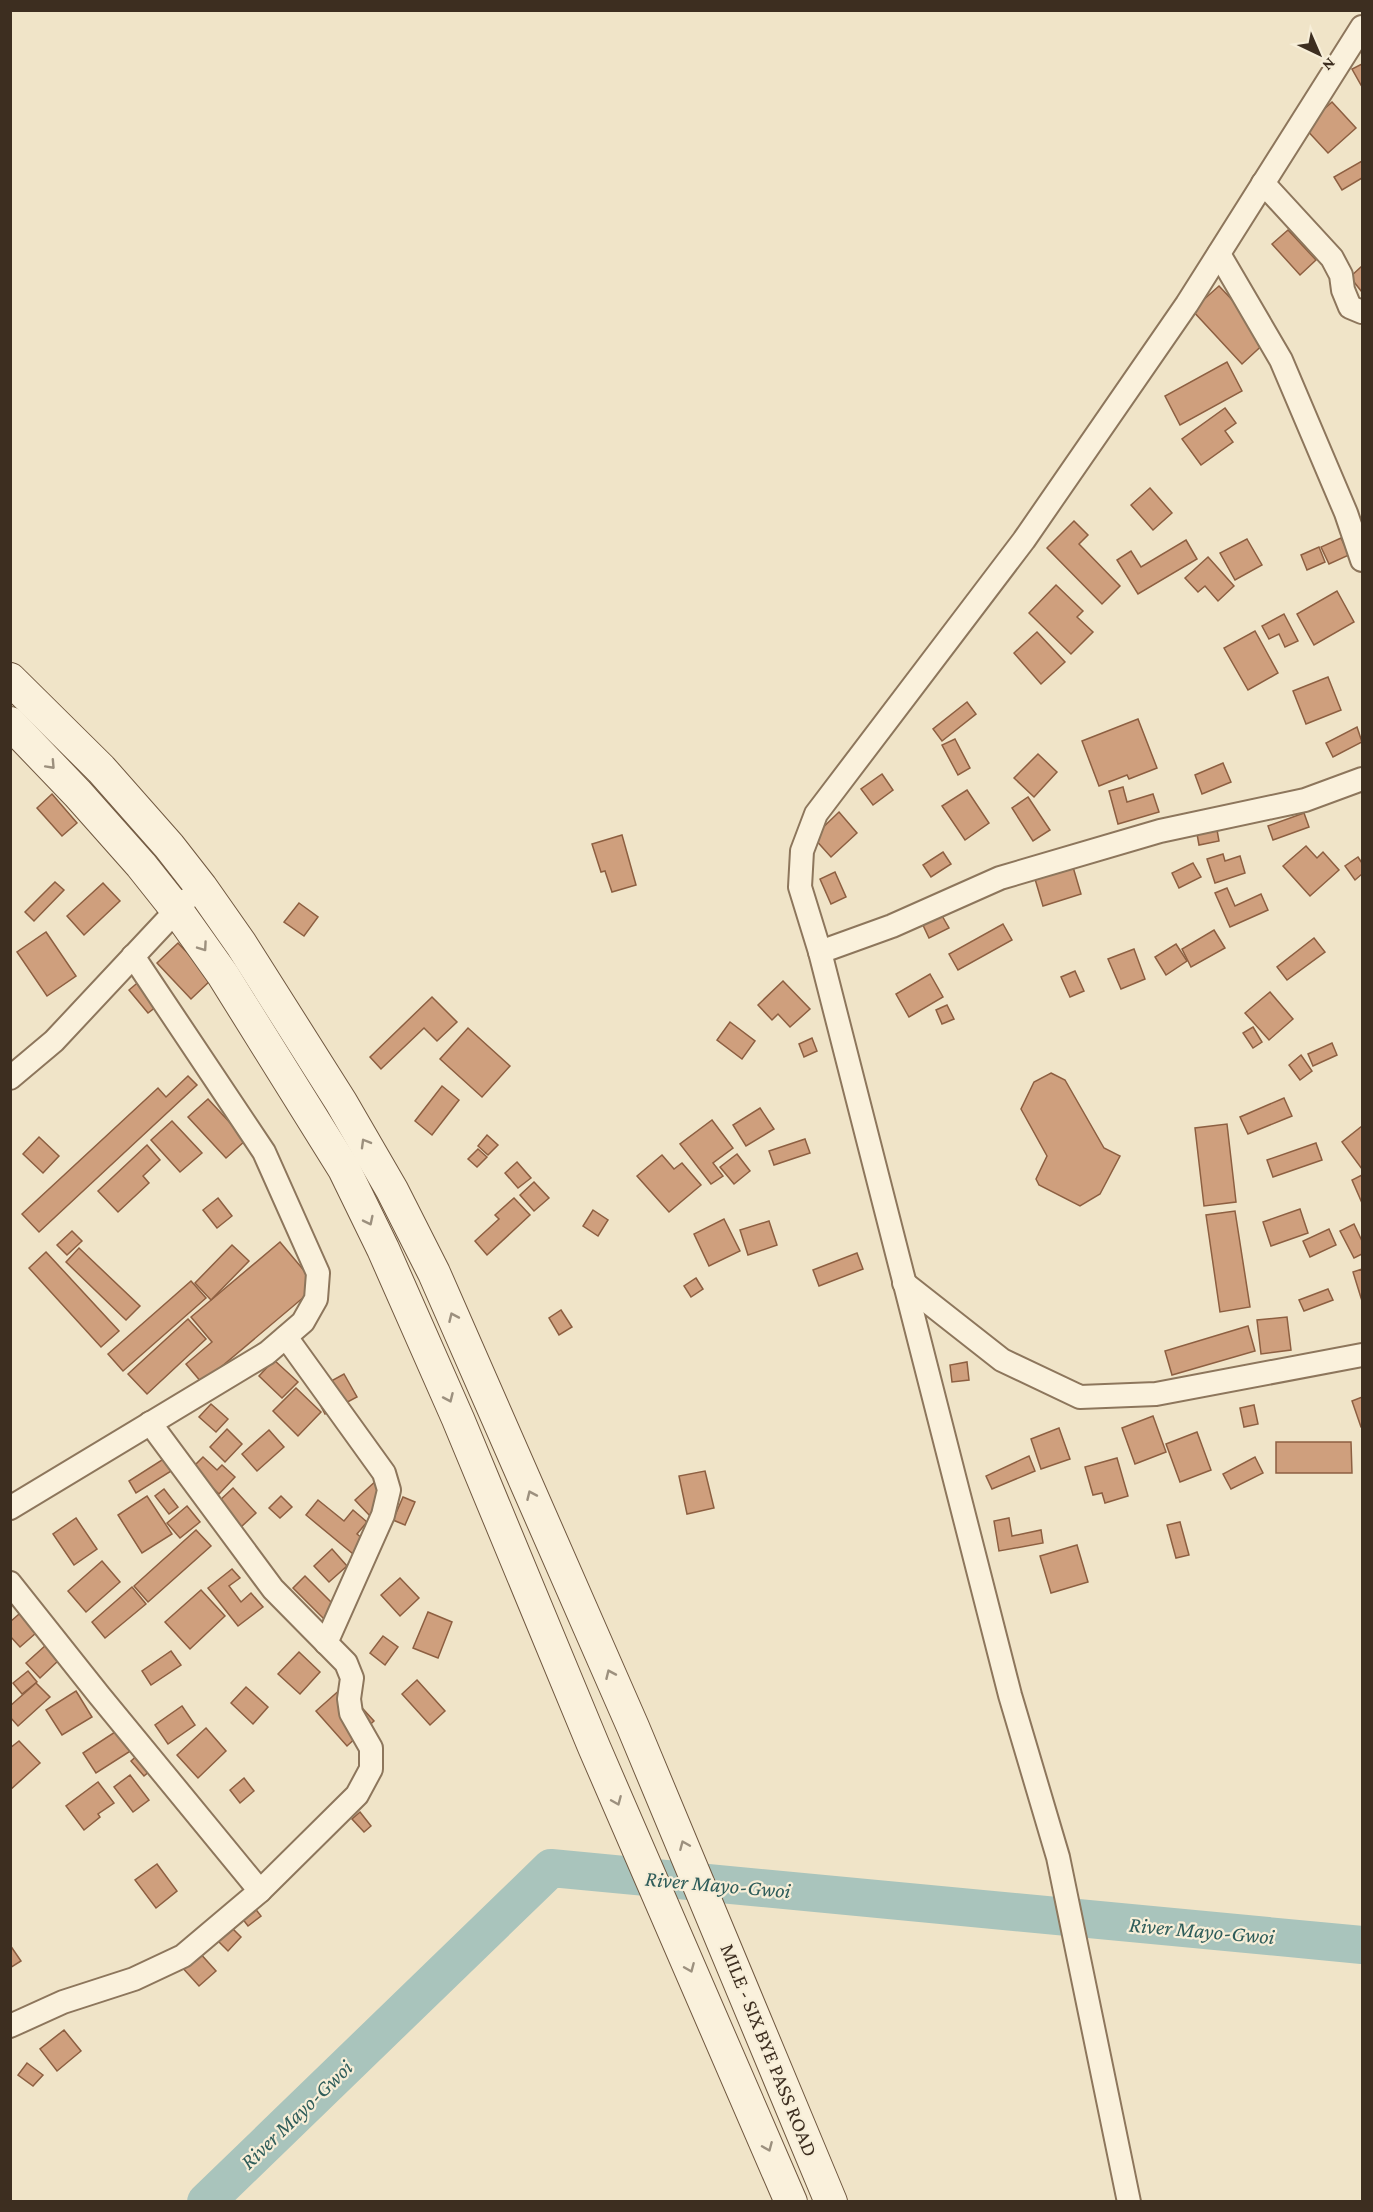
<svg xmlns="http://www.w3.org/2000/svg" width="1373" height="2212" font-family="'Crimson Pro',serif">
  <rect width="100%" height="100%" fill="#f0e4c8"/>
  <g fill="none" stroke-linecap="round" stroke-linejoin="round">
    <path stroke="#a9c4bc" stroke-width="38" d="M206 2202 551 1868 1362 1945"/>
  </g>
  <g fill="#cf9f7d" stroke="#8d5f41" stroke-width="1.5">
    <path d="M1362 64V84L1361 85 1352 69Z"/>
    <path d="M1332 102 1356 128 1328 153 1304 127Z"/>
    <path d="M1362 161V178L1342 190 1334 177Z"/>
    <path d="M1288 230 1316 260 1300 275 1272 244Z"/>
    <path d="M1362 266V292L1350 277Z"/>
    <path d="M1219 286 1269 339 1242 364 1192 310Z"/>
    <path d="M1227 362 1242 391 1180 425 1165 396Z"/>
    <path d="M1225 408 1236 423 1225 431 1233 442 1201 465 1182 439Z"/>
    <path d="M1150 488 1172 513 1153 530 1131 505Z"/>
    <path d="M1074 521 1088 535 1079 544 1120 586 1102 604 1047 548Z"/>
    <path d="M1341 538 1349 555 1329 564 1321 547Z"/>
    <path d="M1247 539 1262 565 1235 580 1220 553Z"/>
    <path d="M1186 540 1197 559 1138 594 1117 560 1131 551 1141 567Z"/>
    <path d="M1319 547 1325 562 1307 570 1301 555Z"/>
    <path d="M1208 557 1234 586 1218 601 1205 586 1198 592 1185 578Z"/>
    <path d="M1056 585 1083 611 1077 617 1093 632 1071 654 1029 613Z"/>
    <path d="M1337 591 1354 622 1314 645 1297 614Z"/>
    <path d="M1284 614 1298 641 1285 647 1279 634 1269 639 1262 626Z"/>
    <path d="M1255 631 1278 673 1248 690 1224 648Z"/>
    <path d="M1037 632 1065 662 1041 684 1014 653Z"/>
    <path d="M1328 677 1341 710 1306 724 1293 691Z"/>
    <path d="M967 702 976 714 942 741 933 729Z"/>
    <path d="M1138 719 1157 768 1129 779 1127 775 1099 786 1082 741Z"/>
    <path d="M1357 727 1362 742 1333 757 1326 743Z"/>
    <path d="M955 739 970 768 958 775 942 745Z"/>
    <path d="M1038 754 1057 772 1034 797 1014 778Z"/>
    <path d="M1223 763 1231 782 1202 794 1195 775Z"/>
    <path d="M882 774 893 790 873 805 861 789Z"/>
    <path d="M1123 787 1127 802 1153 794 1159 812 1118 824 1109 791Z"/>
    <path d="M967 790 989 823 965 840 942 806Z"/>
    <path d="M52 794 77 823 62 836 37 808Z"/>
    <path d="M1028 797 1050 830 1033 841 1012 808Z"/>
    <path d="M839 812 857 833 831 857 813 837Z"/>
    <path d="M1304 813 1309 827 1273 840 1268 826Z"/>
    <path d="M1217 830 1219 841 1199 845 1197 834Z"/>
    <path d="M622 835 636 885 612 892 605 871 601 872 592 844Z"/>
    <path d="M1306 846 1317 858 1323 852 1339 870 1310 896 1283 866Z"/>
    <path d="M943 852 951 864 931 877 923 865Z"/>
    <path d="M1223 854 1225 861 1240 856 1245 873 1215 883 1207 859Z"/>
    <path d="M1358 857 1362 863V874L1355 880 1345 866Z"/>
    <path d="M1193 863 1201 877 1179 888 1172 873Z"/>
    <path d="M1073 867 1081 894 1043 906 1035 879Z"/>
    <path d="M835 872 846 897 831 904 820 879Z"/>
    <path d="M55 882 64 890 34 921 25 912Z"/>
    <path d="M103 883 120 901 84 935 67 916Z"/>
    <path d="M1227 888 1235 906 1261 894 1268 910 1230 927 1215 893Z"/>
    <path d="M299 903 318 917 304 936 284 922Z"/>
    <path d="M941 914 949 928 929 938 922 923Z"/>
    <path d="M1003 924 1012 940 958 970 949 954Z"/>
    <path d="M1214 930 1225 948 1191 967 1182 949Z"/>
    <path d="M46 932 76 976 47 996 17 952Z"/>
    <path d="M1314 938 1325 952 1287 980 1277 967Z"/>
    <path d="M178 943 212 979 191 999 157 963Z"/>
    <path d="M1176 944 1187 961 1166 975 1155 957Z"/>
    <path d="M1134 949 1145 979 1121 989 1108 959Z"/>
    <path d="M1075 971 1084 991 1070 997 1061 977Z"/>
    <path d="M930 974 943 997 909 1017 896 994Z"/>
    <path d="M142 979 161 1003 148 1013 129 990Z"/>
    <path d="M783 981 810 1009 790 1027 778 1014 772 1020 758 1005Z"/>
    <path d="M1270 992 1293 1019 1269 1040 1245 1013Z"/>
    <path d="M432 997 457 1022 437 1041 424 1028 381 1069 370 1057Z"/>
    <path d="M947 1005 954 1019 942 1024 936 1010Z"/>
    <path d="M730 1022 755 1041 742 1059 717 1040Z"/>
    <path d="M1253 1027 1262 1042 1253 1048 1243 1033Z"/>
    <path d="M468 1028 510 1066 482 1097 440 1059Z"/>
    <path d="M812 1038 817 1051 804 1057 799 1044Z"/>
    <path d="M1332 1043 1337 1055 1313 1066 1308 1054Z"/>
    <path d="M1301 1055 1312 1071 1300 1080 1289 1065Z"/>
    <path d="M1051 1073 1065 1080 1104 1148 1120 1156 1100 1194 1080 1206 1039 1185 1036 1179 1047 1156 1021 1109 1034 1082Z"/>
    <path d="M188 1076 197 1085 39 1232 22 1214 158 1088 166 1097Z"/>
    <path d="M442 1086 459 1100 432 1135 415 1121Z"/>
    <path d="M1284 1098 1292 1116 1248 1134 1240 1117Z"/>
    <path d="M208 1099 246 1140 226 1158 188 1117Z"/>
    <path d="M760 1108 774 1129 746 1146 733 1125Z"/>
    <path d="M712 1120 733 1148 713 1163 723 1176 711 1184 680 1144Z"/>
    <path d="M172 1121 202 1153 180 1172 151 1140Z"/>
    <path d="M1227 1124 1236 1202 1204 1206 1195 1128Z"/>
    <path d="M1362 1126V1169L1342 1142Z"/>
    <path d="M487 1135 498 1145 488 1155 478 1146Z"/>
    <path d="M39 1137 59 1156 43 1173 23 1154Z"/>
    <path d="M805 1139 810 1153 774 1165 769 1151Z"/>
    <path d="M1316 1143 1322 1160 1273 1177 1267 1160Z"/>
    <path d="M147 1145 160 1160 143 1176 149 1183 118 1212 98 1191Z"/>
    <path d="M478 1149 487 1157 477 1167 468 1159Z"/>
    <path d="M737 1154 750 1171 734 1184 720 1167Z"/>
    <path d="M662 1155 674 1169 682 1163 701 1185 669 1212 637 1176Z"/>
    <path d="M517 1162 531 1178 518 1188 505 1173Z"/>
    <path d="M1362 1175V1203L1352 1180Z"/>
    <path d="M534 1182 549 1198 534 1211 520 1195Z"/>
    <path d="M218 1198 232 1216 217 1228 203 1210Z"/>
    <path d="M514 1198 530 1215 487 1255 475 1241 499 1219 495 1215Z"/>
    <path d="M1300 1209 1308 1233 1271 1246 1263 1222Z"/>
    <path d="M593 1210 608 1220 598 1236 583 1226Z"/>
    <path d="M1235 1211 1250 1307 1220 1312 1206 1215Z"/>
    <path d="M724 1219 740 1251 709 1266 694 1234Z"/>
    <path d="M769 1221 777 1245 748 1255 740 1230Z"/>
    <path d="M1354 1224 1362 1241V1254L1354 1258 1340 1231Z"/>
    <path d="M1329 1229 1336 1245 1310 1257 1303 1241Z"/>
    <path d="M72 1231 82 1241 67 1255 57 1245Z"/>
    <path d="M280 1242 317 1286 202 1383 186 1364 212 1342 191 1317Z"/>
    <path d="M232 1245 249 1261 211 1300 195 1283Z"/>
    <path d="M79 1248 140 1306 126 1320 66 1262Z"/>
    <path d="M46 1252 119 1331 101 1347 29 1268Z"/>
    <path d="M857 1253 863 1269 819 1286 813 1270Z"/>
    <path d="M1362 1269V1301L1353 1272Z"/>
    <path d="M696 1278 703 1289 691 1297 684 1286Z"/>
    <path d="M191 1281 206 1298 123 1371 108 1354Z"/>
    <path d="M1328 1289 1333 1300 1304 1311 1299 1300Z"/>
    <path d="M561 1310 572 1327 559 1335 549 1318Z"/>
    <path d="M1287 1317 1291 1350 1261 1354 1257 1320Z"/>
    <path d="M188 1319 206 1339 147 1394 128 1374Z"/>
    <path d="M1248 1326 1255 1351 1172 1375 1165 1351Z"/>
    <path d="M274 1360 298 1382 282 1398 259 1376Z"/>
    <path d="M967 1362 969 1380 952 1382 950 1365Z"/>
    <path d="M344 1374 357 1397 325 1414 313 1391Z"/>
    <path d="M296 1388 321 1412 298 1436 273 1411Z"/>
    <path d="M1362 1397V1427H1361L1352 1401Z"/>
    <path d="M211 1404 228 1419 216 1432 199 1417Z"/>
    <path d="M1254 1405 1258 1424 1244 1427 1240 1408Z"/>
    <path d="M1153 1416 1166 1452 1135 1464 1122 1428Z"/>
    <path d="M1059 1428 1070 1459 1041 1469 1031 1439Z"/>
    <path d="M227 1429 242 1444 225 1462 210 1447Z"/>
    <path d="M269 1430 284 1447 257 1471 242 1454Z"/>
    <path d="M1197 1432 1211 1470 1180 1482 1166 1444Z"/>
    <path d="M1276 1442H1351L1352 1473H1276Z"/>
    <path d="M176 1451 184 1463 136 1493 129 1481Z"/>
    <path d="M1029 1456 1035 1471 992 1489 986 1476Z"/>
    <path d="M203 1457 217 1470 222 1465 235 1477 219 1494 192 1468Z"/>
    <path d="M1255 1457 1263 1473 1231 1489 1223 1474Z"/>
    <path d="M1117 1458 1128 1496 1105 1503 1102 1493 1093 1495 1085 1467Z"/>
    <path d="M705 1471 714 1508 687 1514 679 1476Z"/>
    <path d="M378 1479 393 1495 370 1516 355 1500Z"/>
    <path d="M233 1488 256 1513 241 1527 218 1502Z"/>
    <path d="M164 1489 178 1507 169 1514 155 1496Z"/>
    <path d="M147 1496 172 1534 142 1553 118 1515Z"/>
    <path d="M281 1496 292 1507 280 1518 269 1508Z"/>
    <path d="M403 1497 415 1502 405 1525 393 1520Z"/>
    <path d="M318 1500 344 1521 353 1510 367 1522 357 1534 375 1549 364 1563 306 1515Z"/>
    <path d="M187 1506 200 1522 180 1538 167 1523Z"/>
    <path d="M76 1518 97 1549 74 1565 53 1534Z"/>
    <path d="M1009 1518 1012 1536 1041 1530 1043 1543 999 1551 994 1521Z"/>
    <path d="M1180 1522 1189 1555 1176 1558 1167 1525Z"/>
    <path d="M196 1530 211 1546 148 1602 134 1586Z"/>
    <path d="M1077 1545 1088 1582 1051 1593 1040 1556Z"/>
    <path d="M332 1549 347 1566 329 1582 314 1566Z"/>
    <path d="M102 1561 120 1582 86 1612 68 1591Z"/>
    <path d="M232 1569 240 1578 229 1586 241 1602 251 1593 263 1607 238 1626 208 1588Z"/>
    <path d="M305 1576 346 1617 334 1629 293 1588Z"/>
    <path d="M400 1578 419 1598 400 1616 381 1595Z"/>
    <path d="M132 1587 146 1604 105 1638 92 1622Z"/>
    <path d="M201 1590 225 1616 190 1649 165 1622Z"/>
    <path d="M27 1607 44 1626 20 1647 10 1636V1622Z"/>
    <path d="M428 1612 452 1622 438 1658 413 1648Z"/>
    <path d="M383 1636 398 1647 385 1665 370 1653Z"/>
    <path d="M46 1645 60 1659 40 1678 26 1663Z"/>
    <path d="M171 1651 181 1665 151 1685 142 1671Z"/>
    <path d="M299 1652 320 1672 300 1694 278 1674Z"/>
    <path d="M28 1671 37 1682 22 1694 13 1683Z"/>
    <path d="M417 1680 445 1711 430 1725 402 1694Z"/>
    <path d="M36 1683 50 1697 18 1726 10 1717V1706Z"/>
    <path d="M246 1687 268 1707 253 1724 231 1703Z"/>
    <path d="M343 1687 374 1721 347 1746 316 1711Z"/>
    <path d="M76 1691 92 1717 62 1735 46 1710Z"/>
    <path d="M182 1706 195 1725 168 1744 155 1725Z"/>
    <path d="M206 1728 226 1751 198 1778 177 1755Z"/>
    <path d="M118 1730 132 1750 96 1773 83 1753Z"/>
    <path d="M19 1741 40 1763 10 1790V1748Z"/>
    <path d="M143 1750 157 1765 144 1776 131 1761Z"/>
    <path d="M130 1775 149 1800 133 1812 114 1787Z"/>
    <path d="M244 1778 254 1791 240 1803 230 1790Z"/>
    <path d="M98 1782 114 1803 98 1814 100 1817 84 1830 66 1806Z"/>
    <path d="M360 1812 371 1826 364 1832 352 1819Z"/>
    <path d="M157 1864 177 1891 156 1908 135 1880Z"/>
    <path d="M251 1903 261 1916 248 1926 238 1913Z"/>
    <path d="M228 1924 241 1937 228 1951 215 1938Z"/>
    <path d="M10 1945 21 1961 10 1968Z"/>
    <path d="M198 1951 216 1971 199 1986 181 1966Z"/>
    <path d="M64 2030 81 2051 57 2071 40 2049Z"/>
    <path d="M27 2063 43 2075 33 2086 18 2075Z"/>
  </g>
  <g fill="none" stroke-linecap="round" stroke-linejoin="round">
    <g stroke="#8d765c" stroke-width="26">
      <g id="street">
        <path d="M1263 183 1332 258 1341 275 1343 290 1350 307 1362 312"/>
        <path d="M1219 254 1281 360 1346 513 1362 560"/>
        <path d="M820 952 892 926 1000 878 1160 831 1305 800 1362 779"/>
        <path d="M10 1078 54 1041 186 900"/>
        <path d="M904 1283 1002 1360 1080 1397 1156 1394 1362 1355"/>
        <path d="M286 1337 384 1473 389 1490 383 1515 326 1643"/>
        <path d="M10 1508 267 1353 303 1322 316 1299 318 1273 264 1152 133 956"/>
        <path d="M10 1583 99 1695 260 1891"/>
        <path d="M10 2026 63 2002 134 1979 183 1956 260 1891 357 1795 371 1769V1748L351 1713 349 1699 352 1678 346 1663 273 1589 150 1423"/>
        <path d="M1129 2202 1058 1857 1010 1695 820 952 800 887 802 851 816 814 1024 540 1187 304 1362 27"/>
      </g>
    </g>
    <g stroke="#6f573f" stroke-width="34">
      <g id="secondary">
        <path d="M10 679 101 769 169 846 201 887 241 944 341 1102 392 1190 434 1273 633 1727 831 2202"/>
        <path d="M10 723 78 794 141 865 176 909 223 975 344 1169 383 1249 458 1419 594 1747 791 2202"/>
      </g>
    </g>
    <use href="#street" stroke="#faf1dc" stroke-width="22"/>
    <use href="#secondary" stroke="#faf1dc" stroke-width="32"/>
  </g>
  <defs><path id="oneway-chevron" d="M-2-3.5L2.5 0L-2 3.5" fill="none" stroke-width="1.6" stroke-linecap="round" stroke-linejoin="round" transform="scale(1.5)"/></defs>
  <g stroke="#9c907e">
    <use href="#oneway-chevron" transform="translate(51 765) rotate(47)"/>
    <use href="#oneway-chevron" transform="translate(203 947) rotate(55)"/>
    <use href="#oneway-chevron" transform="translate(365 1143) rotate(-120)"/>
    <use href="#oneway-chevron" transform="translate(369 1221) rotate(64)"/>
    <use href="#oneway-chevron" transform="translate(453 1317) rotate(-114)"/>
    <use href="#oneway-chevron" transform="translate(449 1398) rotate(66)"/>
    <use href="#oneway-chevron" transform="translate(531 1495) rotate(-114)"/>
    <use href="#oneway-chevron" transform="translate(610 1674) rotate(-114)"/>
    <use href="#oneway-chevron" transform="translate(617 1801) rotate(67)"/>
    <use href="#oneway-chevron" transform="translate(684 1845) rotate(-113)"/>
    <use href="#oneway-chevron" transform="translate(690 1968) rotate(67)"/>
    <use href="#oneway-chevron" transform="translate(768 2147) rotate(67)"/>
  </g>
  <g text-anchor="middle" stroke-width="4.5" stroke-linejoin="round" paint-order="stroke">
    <g font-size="21" fill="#3d2e20" stroke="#f7eed8">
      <text transform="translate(769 2050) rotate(68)" y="7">MILE - SIX BYE PASS ROAD</text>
    </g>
    <g font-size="22" font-style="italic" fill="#2f5d5a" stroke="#f7eed8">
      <text transform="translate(718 1884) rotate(5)" y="8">River Mayo-Gwoi</text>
      <text transform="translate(1202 1930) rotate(5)" y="8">River Mayo-Gwoi</text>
      <text transform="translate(296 2114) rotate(-44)" y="8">River Mayo-Gwoi</text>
    </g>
  </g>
  <rect width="1373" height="2212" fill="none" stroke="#3d2e20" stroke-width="24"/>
  <g transform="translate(1319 54) rotate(136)" stroke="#f7eed8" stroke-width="4.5" paint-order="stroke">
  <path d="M0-4.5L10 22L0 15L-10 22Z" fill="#3d2e20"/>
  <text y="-9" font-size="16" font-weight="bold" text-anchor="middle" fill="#3d2e20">N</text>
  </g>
</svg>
